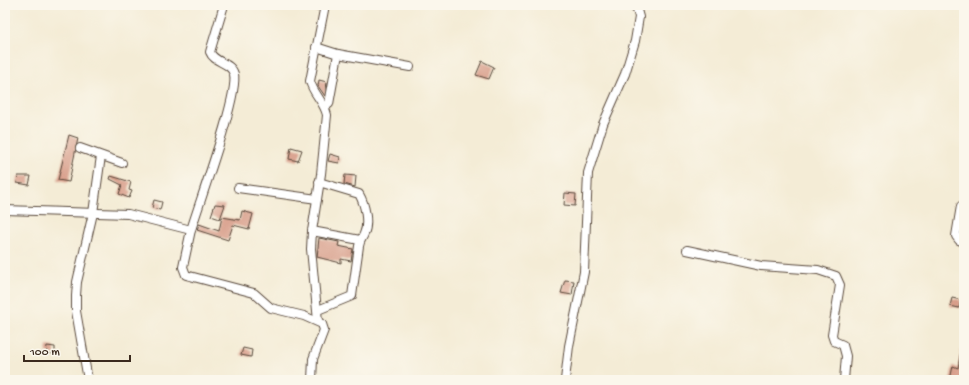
<svg xmlns="http://www.w3.org/2000/svg" width="969" height="385" font-family="'Gochi Hand',sans-serif">
  <rect width="100%" height="100%" fill="#fbf7ec"/>
  <filter id="ink" filterUnits="userSpaceOnUse"><feTurbulence type="fractalNoise" baseFrequency=".025" numOctaves="2"/><feDisplacementMap in="SourceGraphic" scale="8" xChannelSelector="R" yChannelSelector="G"/><feConvolveMatrix kernelMatrix="1 2 1 2 8 2 1 2 1" color-interpolation-filters="sRGB"/></filter>
  <filter id="wash" filterUnits="userSpaceOnUse"><feTurbulence type="fractalNoise" baseFrequency=".012" numOctaves="4" result="noise"/><feDisplacementMap in="SourceGraphic" scale="16" xChannelSelector="R" yChannelSelector="G"/><feGaussianBlur stdDeviation="0.9" result="paint"/><feColorMatrix in="noise" values="0 0 0 0 0 0 0 0 0 0 0 0 0 0 0 0 0 1.4 0 .05"/><feComposite in="paint" operator="in"/></filter>
  <g filter="url(#wash)">
    <rect width="100%" height="100%" fill="#f4ecd6"/>
    <g id="blocks">
      <g fill="#d89e8a">
        <path d="M306 5H319L318 10 306 8Z"/>
        <path d="M482 61 494 67 489 79 476 75Z"/>
        <path d="M319 80 327 82 325 96 318 86Z"/>
        <path d="M69 135 78 138 69 182 58 180Z"/>
        <path d="M291 147 302 150 298 161 289 159Z"/>
        <path d="M330 154 340 157 339 163 328 161Z"/>
        <path d="M345 175 356 176 355 187 344 184Z"/>
        <path d="M18 176H31L29 185 17 183Z"/>
        <path d="M111 176 131 182 129 190 132 191 129 198 119 194 122 185 110 179Z"/>
        <path d="M565 193 576 194 575 206 564 205Z"/>
        <path d="M154 200 162 202 160 210 152 208Z"/>
        <path d="M215 204 225 205 220 219 211 216Z"/>
        <path d="M242 211 253 214 249 229 233 225 228 240 197 230 199 224 219 231 222 217 240 220Z"/>
        <path d="M319 238 339 242 338 246 353 249 351 261 341 259V263L317 257Z"/>
        <path d="M565 280 574 281 572 295 561 293Z"/>
        <path d="M952 298 961 300 959 308 950 306Z"/>
        <path d="M47 346 55 347V354L46 353Z"/>
        <path d="M243 348 252 350 251 357 241 355Z"/>
        <path d="M961 350 964 351V373L962 380H950L953 366 958 368Z"/>
      </g>
    </g>
  </g>
  <g filter="url(#ink)">
    <use href="#blocks" fill-opacity="0" stroke="#57473a" stroke-width="1"/>
    <g fill="none" stroke-linecap="round" stroke-linejoin="round">
      <g stroke="#57473a" stroke-width="10">
        <g id="minor">
          <path d="M316 47 338 54 329 104 324 106"/>
          <path d="M338 54 410 67"/>
          <path d="M80 148 122 163"/>
          <path d="M238 188 317 199"/>
          <path d="M961 206 956 236 959 240 964 242"/>
          <path d="M5 210 128 214 191 230 183 267 186 275 254 293 271 308 304 316 322 324 324 330 313 359 312 380"/>
          <path d="M191 230C199 203 239 95 234 74 231 62 214 63 210 52L224 5"/>
          <path d="M312 231 360 240"/>
          <path d="M687 250 761 266 818 270 836 276 840 285 832 335 834 341 843 345 846 356 844 380"/>
          <path d="M318 310 352 296 359 246C360 240 362 239 364 234 369 223 365 204 359 194L319 182"/>
          <path d="M318 321 311 249 312 231 321 174 327 115C324 101 313 94 310 81L325 5"/>
          <path d="M88 380 76 311V296L77 282 93 213 101 156"/>
          <path d="M565 380 569 346 584 272 588 173 603 124 625 74 635 41 639 17 637 10 632 5"/>
        </g>
      </g>
      <use href="#minor" stroke="#fff" stroke-width="8"/>
    </g>
  </g>
  <rect width="969" height="385" fill="none" stroke="#fbf7ec" stroke-width="20"/>
  <path d="M24 355v6h106v-6" fill="none" stroke="#3b2a1e" stroke-width="2"/>
  <text x="30" y="355" font-size="12" fill="#3b2a1e" stroke="#fbf7ec" stroke-width="3" paint-order="stroke">100 m</text>
</svg>
